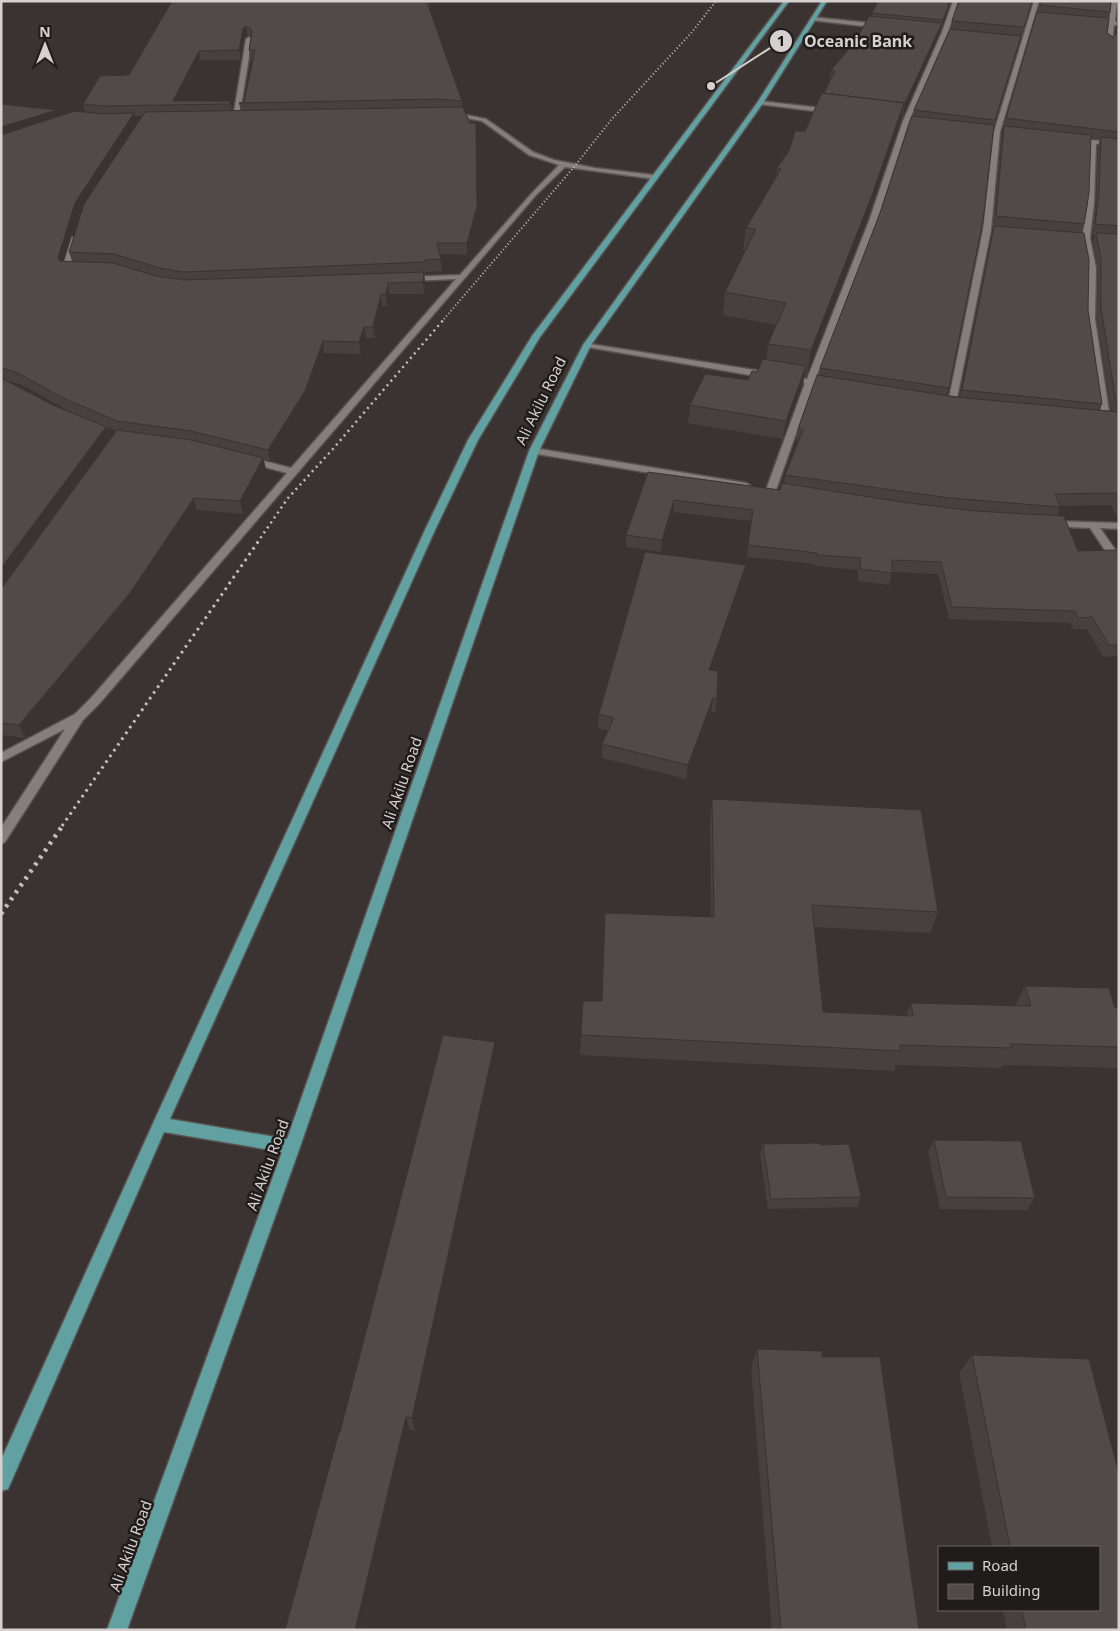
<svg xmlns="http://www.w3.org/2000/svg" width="1120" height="1631" font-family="'Noto Sans',sans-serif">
  <rect width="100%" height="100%" fill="#3a3331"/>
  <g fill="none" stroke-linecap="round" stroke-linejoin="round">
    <g stroke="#575250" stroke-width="3">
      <g id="minor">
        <path d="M953 1H958L948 32 909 121 877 221 815 380 835 385 831 388 813 385 776 490 771 493 768 492 766 490 805 383 783 378 787 375 807 379 869 221 903 121 942 32Z"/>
        <path d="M1034 1H1039L1000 132 991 230 956 403 952 406 948 403 983 230 994 132Z"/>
        <path d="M1112 1H1117L1115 22H1119V26L1114 25 1112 42 1109 44 1106 42 1109 25 1089 22 1092 20 1109 22Z"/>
        <path d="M812 17 880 24 883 26 880 28 810 20Z"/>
        <path d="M249 37 252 39 239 118 236 120 233 118 246 39Z"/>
        <path d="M760 101 830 109 833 111 830 113 758 104Z"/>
        <path d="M451 112 486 119 533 152 554 160 595 168 654 175 657 177 654 179 565 167 536 195 99 704 83 720 5 842 1 844V828L65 729 1 762V753L75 714 91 698 287 473 246 462V458L249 457 291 468 456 279 409 281 405 279 406 277 460 275 532 193 559 165 529 155 482 121 449 115Z"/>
        <path d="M1075 138 1119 143V147L1096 144 1094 203 1090 238 1096 268 1095 319 1110 418 1106 421 1102 418 1087 319 1088 268 1082 238 1088 203 1090 144 1073 141V139Z"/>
        <path d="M72 237 79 239 70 266 78 267V271L66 270 62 268Z"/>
        <path d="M584 343 767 372 771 375 767 378 587 347H584Z"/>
        <path d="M534 448 746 483 751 486 746 489 531 453V449Z"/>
        <path d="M1051 521 1119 523V529L1100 528 1119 555V566L1115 565 1090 528 1048 526 1046 524Z"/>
      </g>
    </g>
    <g stroke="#575250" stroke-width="3">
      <path id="primary" d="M784 1H789L540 337 478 440 435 530 170 1119 287 1139 529 451 583 345 757 103 822 1H827L763 103 591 345 539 451 300 1147 127 1630H107L282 1152 164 1132 8 1489 1 1491V1460L155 1119 425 530 468 440 532 336Z"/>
    </g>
    <use href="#minor" fill="#867e7c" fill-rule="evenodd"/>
    <use href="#primary" fill="#62a1a1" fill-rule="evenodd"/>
    <path stroke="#c5bfbe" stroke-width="2" stroke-dasharray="1 2.5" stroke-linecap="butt" d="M444 319 574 167 611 120 692 32 716 1"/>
    <path stroke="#c5bfbe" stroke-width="2.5" stroke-dasharray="2 4" stroke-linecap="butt" d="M257 543 288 498 332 450 445 318"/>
    <path stroke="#c5bfbe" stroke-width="3" stroke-dasharray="2.5 4.5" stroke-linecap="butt" d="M62 826 258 542"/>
    <path stroke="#c5bfbe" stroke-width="4.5" stroke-dasharray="3 5.5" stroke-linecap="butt" d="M1 914 63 825"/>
  </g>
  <g fill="#46403e" fill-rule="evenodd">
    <path d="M951 1 942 28H941L939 35 903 116H902L900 124 867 220 807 375H805L803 383 783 439 688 423 690 405 748 380 757 372 766 360 768 344 776 325 723 315 725 292 745 251H743L746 228 776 177 777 168 805 131 829 83 831 70 855 42 871 16 872 13Z"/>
    <path d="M1032 1 1022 36 951 29 952 21Z"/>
    <path d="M1041 1 1110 12 1108 18 1107 33 1113 37 1115 35 1116 27 1118 20H1117L1119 1V518L1110 505 1060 506 1057 516 1078 551 1119 554V656L1103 657 1087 629H1073L1070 623 949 619 938 574 892 572 889 585 858 581V570L815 566V564L747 557 751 521 673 512 661 552 626 547V535L648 472 780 490 784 484 785 475 798 441H796L798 429 819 375 820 368 880 213 913 116 914 110 1020 43 994 127 947 395 960 397 993 226 1002 135 1006 118ZM1091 138 1100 139 1098 146 1096 203 1092 234 1095 235 1092 243 1098 268 1097 319 1111 411 1100 410 1102 404 1088 310 1082 233 1084 224Z"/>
    <path d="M430 2V11L462 101V107L470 123H476L477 219 467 255 440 254 442 271 426 272V274L424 275 425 283 424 294H389L387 306H382L375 338H366L361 354 324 353 307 403 270 462 264 460 266 470 243 514 197 510 135 606 25 738 1 735V589L116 431 107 427 110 439 1 587V104L59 116 85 112 83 104 129 75 167 9ZM248 35 251 37 249 50 250 60H253L244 102 239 103 241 111H232L230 101H180L200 60H241L244 39ZM135 116H142L91 194 137 123ZM84 205 69 252 72 261H64L78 214ZM7 381 20 384 67 410 55 406Z"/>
    <path d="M744 579 712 670 717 698 715 712H711L686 779 602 758V744L609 731 598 728 599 714Z"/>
    <path d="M712 799 938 912 930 933 814 927 823 1012 906 1015 911 1003 1015 1006 1025 986 1115 1008H1119V1068L1003 1065 1001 1068 896 1065 894 1071 580 1055 581 1035 602 1001 711 917 710 821Z"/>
    <path d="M497 1061 415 1431 410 1430 363 1630H285L340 1432Z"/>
    <path d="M934 1140 1035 1198 1027 1210 940 1209 928 1152Z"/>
    <path d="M763 1144 820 1145 861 1197 857 1207 768 1209 760 1154Z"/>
    <path d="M757 1349 822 1357 919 1630H772L751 1367Z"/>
    <path d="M972 1355 1089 1359 1119 1474V1630H1007L1003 1610H1099V1547H992L959 1373Z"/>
  </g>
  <g fill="#393432">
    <path d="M950 1H951L942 28 943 20Z"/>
    <path d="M942 23 939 35 903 116 905 103Z"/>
    <path d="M246 26 248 35 244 39 241 60 239 50 243 29Z"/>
    <path d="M199 51 200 60 178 105 173 101Z"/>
    <path d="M904 103 900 124 867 220 807 375 811 350Z"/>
    <path d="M57 110 60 120 1 138V127Z"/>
    <path d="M134 113 137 123 78 214 61 269 58 258 75 203Z"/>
    <path d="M476 123 477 219 467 255V243Z"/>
    <path d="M424 272 425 283 424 294 423 282Z"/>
    <path d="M388 283 389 294 387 306 386 294Z"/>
    <path d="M381 294 382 306 375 338 373 327Z"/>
    <path d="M364 327 366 338 361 354 359 342Z"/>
    <path d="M323 341 324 353 307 403 270 462 268 450Z"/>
    <path d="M806 366 803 383 783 439 786 421Z"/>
    <path d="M106 427 110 439 1 587V568Z"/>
    <path d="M263 458 266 470 243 514 240 501Z"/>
    <path d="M194 498 197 510 135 606 25 738 19 725Z"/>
    <path d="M674 500 673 512 661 552 662 540Z"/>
    <path d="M746 565 744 579 707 684 709 670Z"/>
    <path d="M713 698 711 712 686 779 688 765Z"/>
    <path d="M495 1042 497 1061 415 1431 412 1418Z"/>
    <path d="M406 1417 410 1430 363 1630H355Z"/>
  </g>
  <g fill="#514a48" stroke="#393432">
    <path d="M172 1H429L430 2H427L462 101 439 99 239 103 244 102 255 50H249L252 30 246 26 243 29 239 50 199 51 173 101H230V104L104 106 83 104 100 76 129 75Z"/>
    <path d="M878 1H950L943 20 872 13Z"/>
    <path d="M959 1H1032L1024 27 952 21Z"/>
    <path d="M1041 1H1111L1110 12 1040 5Z"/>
    <path d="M1037 12 1109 18 1107 33 1113 37 1116 34 1119 19V132L1006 118Z"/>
    <path d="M869 16 942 23 905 103 824 93 835 71 831 70 855 42Z"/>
    <path d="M950 29 1021 36 995 120 914 110Z"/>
    <path d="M822 93 904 103 871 198 811 350 768 344 786 303 725 292 756 229 746 228 781 169 777 168 789 151 795 131H805Z"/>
    <path d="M1 104 57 110 1 127Z"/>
    <path d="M463 107 470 123H476L477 207 467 243H437L441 259 425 260V262L183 272 160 268 114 254 69 252 84 204 145 112Z"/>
    <path d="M75 111 104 114 134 113 75 203 58 258 60 261 113 263 156 276 183 280 424 272 423 282 388 283 386 294H381L373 327H364L359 342 323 341 305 391 268 450 191 431 117 421 63 398 16 372 1 368V135Z"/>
    <path d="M912 116 994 125 983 221 949 388 820 368 880 213Z"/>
    <path d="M1004 126 1091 135 1089 193 1084 224 996 216Z"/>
    <path d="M1101 137 1119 139V226L1095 224 1099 193Z"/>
    <path d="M994 226 1084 233 1089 260 1088 310 1102 404 962 390Z"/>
    <path d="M1096 233 1119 234V402H1116L1101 308V258Z"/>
    <path d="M763 359 806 366 786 421 690 405 705 374 748 380 752 371 757 372Z"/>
    <path d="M817 375 955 397 1119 412V499L1115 493 1055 494 1060 507 950 498 785 475 803 430 798 429Z"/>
    <path d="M1 378 55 406 106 427 1 568Z"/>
    <path d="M117 430 191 440 263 458 240 501 194 498 130 593 19 725 1 723V589Z"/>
    <path d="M648 472 780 490 782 483 901 502 975 511 1064 516 1078 551 1115 550 1119 554V645H1109L1092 617 1078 618 1075 611 952 607 941 562 892 560V573L860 569 861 558 817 555V553L748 545 753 510 674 500 662 540 626 535Z"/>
    <path d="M645 552 746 565 709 670 718 671 717 698H713L688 765 602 744 614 718 599 714Z"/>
    <path d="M712 799 921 810 938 912 812 905 823 1012 913 1016 911 1003 1031 1006 1025 986 1109 988 1115 1008H1119V1047L1011 1044V1048L900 1045 901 1051 581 1035 583 1001H602L605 913 714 917Z"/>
    <path d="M443 1035 495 1042 412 1418 406 1417 355 1630H285L339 1432H340Z"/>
    <path d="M934 1140 1021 1141 1035 1198 946 1197Z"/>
    <path d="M820 1143V1145L849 1144 861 1197 771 1199 763 1144Z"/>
    <path d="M757 1349 822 1351V1357H880L919 1630H781Z"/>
    <path d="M972 1355 1089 1359 1119 1474V1630H1026L1022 1610H1099V1547H1010Z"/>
  </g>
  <g text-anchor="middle" stroke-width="5" stroke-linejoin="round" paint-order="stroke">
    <g font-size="15" fill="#d6d1d0" stroke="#1f1c1b">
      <text transform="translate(541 401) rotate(-64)" y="5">Ali Akilu Road</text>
      <text transform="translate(402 783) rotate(-71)" y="5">Ali Akilu Road</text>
      <text transform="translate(268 1165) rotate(-70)" y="5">Ali Akilu Road</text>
      <text transform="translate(131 1546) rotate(-70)" y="5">Ali Akilu Road</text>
    </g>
  </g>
  <path fill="none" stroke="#d6d1d0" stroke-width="2" d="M711 86L781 41"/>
  <g fill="#d6d1d0" stroke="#1f1c1b" stroke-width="2">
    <circle cx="711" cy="86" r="5"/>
    <circle cx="781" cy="41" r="12"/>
  </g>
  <g font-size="15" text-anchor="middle" font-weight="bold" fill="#111">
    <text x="781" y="46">1</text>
  </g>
  <g font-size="16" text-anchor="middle" font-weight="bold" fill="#d6d1d0" stroke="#1f1c1b" stroke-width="5" stroke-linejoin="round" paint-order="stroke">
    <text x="858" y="47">Oceanic Bank</text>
  </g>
  <rect width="1120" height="1631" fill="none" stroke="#d6d1d0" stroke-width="5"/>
  <rect x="938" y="1546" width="162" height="65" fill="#1f1c1b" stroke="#686463"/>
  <rect x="948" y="1562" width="25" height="8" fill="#62a1a1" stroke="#686463"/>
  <text x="982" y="1571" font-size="15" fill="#d6d1d0">Road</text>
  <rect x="948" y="1584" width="25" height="15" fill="#514a48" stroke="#686463"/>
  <text x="982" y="1596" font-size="15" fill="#d6d1d0">Building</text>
  <g transform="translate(45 45)" stroke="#1f1c1b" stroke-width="4" paint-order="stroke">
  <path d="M0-4L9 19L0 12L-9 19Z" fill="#d6d1d0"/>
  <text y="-8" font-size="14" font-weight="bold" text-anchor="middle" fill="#d6d1d0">N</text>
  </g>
</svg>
